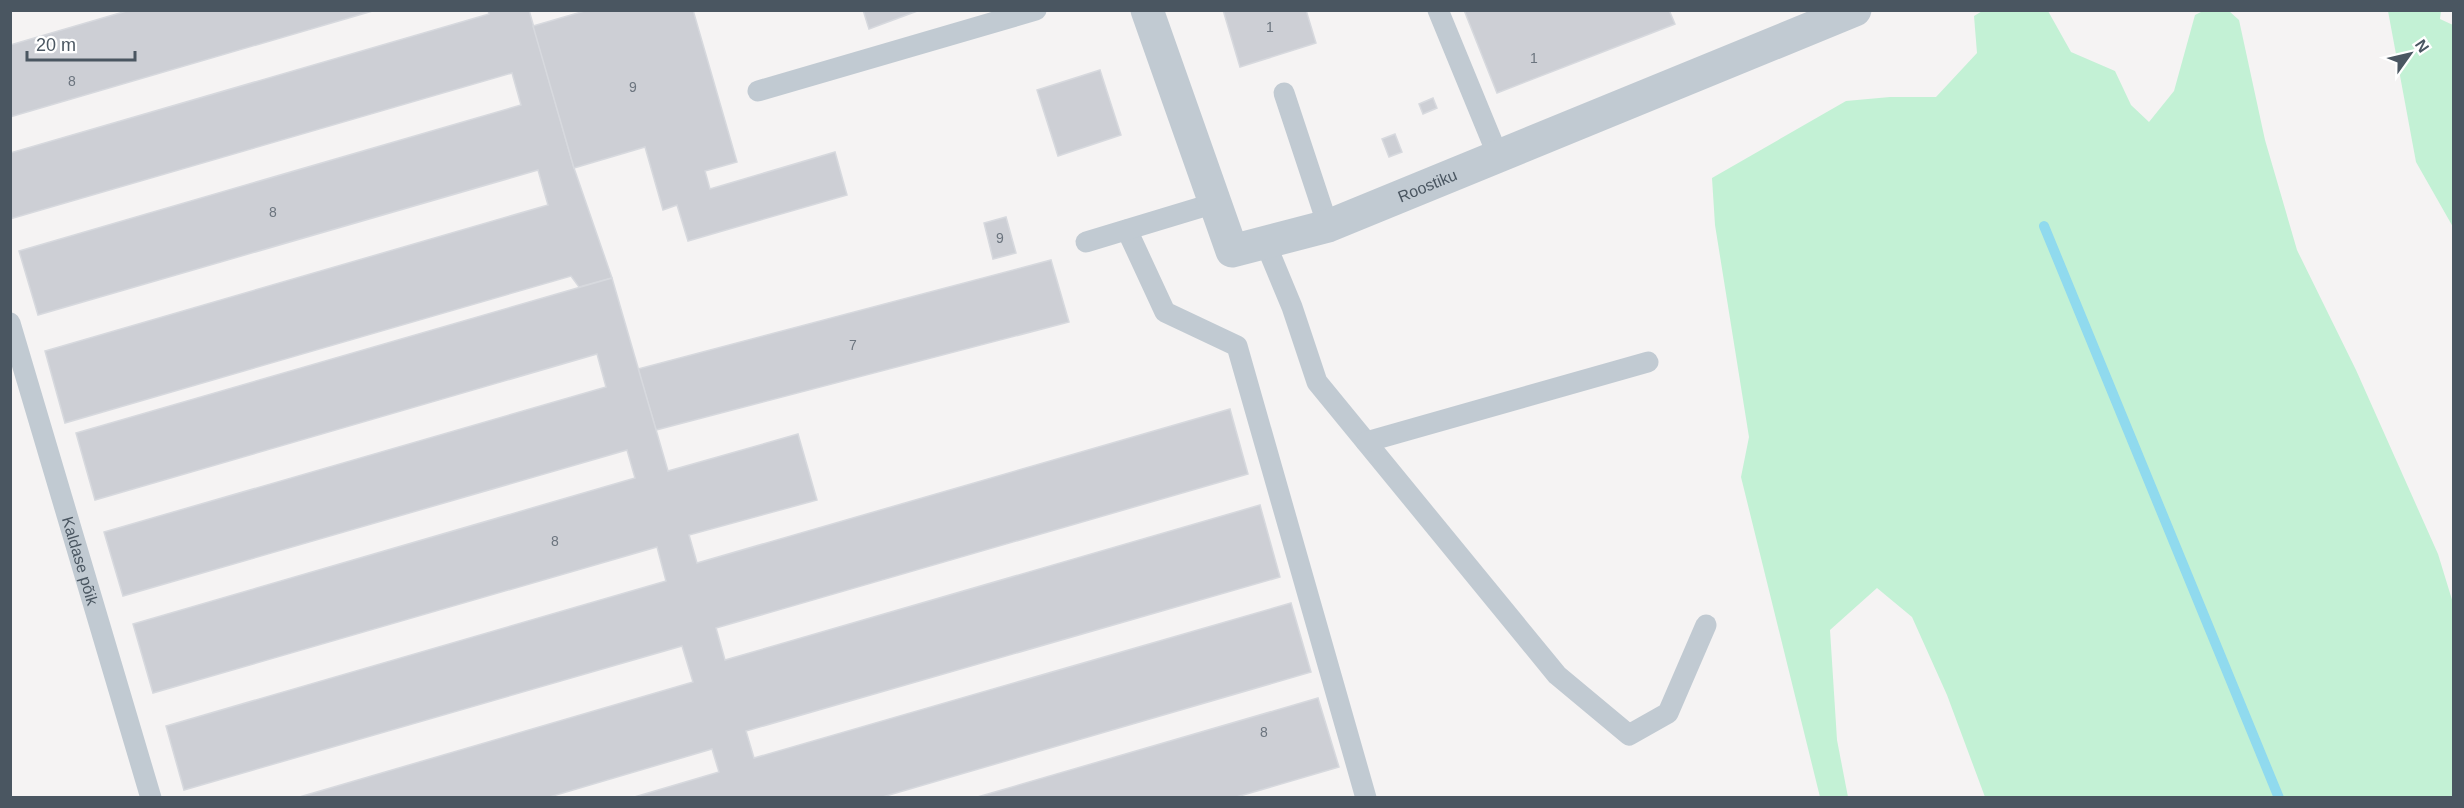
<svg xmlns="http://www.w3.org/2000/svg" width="2464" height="808" font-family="Helvetica,sans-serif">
  <rect width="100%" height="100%" fill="#f5f3f3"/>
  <g fill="#c3f1d5">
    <path d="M1984 10 2048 11 2071 52 2115 71 2131 105 2149 122 2174 91 2195 15 2203 11H2229L2239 20 2265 140 2297 250 2356 370 2438 554 2453 603V797H1985L1947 695 1912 617 1877 588 1830 630 1837 740 1848 797H1820L1741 477 1749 437 1715 225 1712 178 1846 101 1890 97H1936L1977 53 1974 16Z"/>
    <path d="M2388 11H2441L2440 19 2453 25V227L2416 162Z"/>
  </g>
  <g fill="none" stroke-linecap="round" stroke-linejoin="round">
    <path stroke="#90daee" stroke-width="10" d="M2044 226 2279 798"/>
  </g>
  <g fill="#cdcfd5" stroke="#d7d9de" stroke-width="1.5">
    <path d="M130 10H376L10 117V45Z"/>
    <path d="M488 10H529L574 168 612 278 579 287 571 276 65 423 45 351 548 205 538 170 38 315 19 251 521 105 512 73 10 219V153L489 14Z"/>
    <path d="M588 10H693L737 162 705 171 710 189 835 152 847 195 688 241 677 205 663 210 645 147 574 168 533 26Z"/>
    <path d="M863 10H920L869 29Z"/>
    <path d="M1223 10H1306L1316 43 1240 67Z"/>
    <path d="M1464 10H1669L1675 24 1497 93Z"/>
    <path d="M1100 70 1121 135 1058 156 1037 90Z"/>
    <path d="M1433 98 1437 108 1423 114 1419 104Z"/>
    <path d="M1395 134 1402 152 1389 157 1382 139Z"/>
    <path d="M1006 217 1016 253 993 259 984 223Z"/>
    <path d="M1051 260 1069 322 656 430 638 369Z"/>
    <path d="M612 278 668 471 798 434 817 500 689 535 697 563 1230 409 1248 474 716 628 725 660 1260 505 1280 577 746 731 754 758 1291 603 1311 672 879 798H631L719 772 712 749 546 798H296L693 682 682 646 184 790 166 726 666 581 657 547 153 693 133 624 635 478 627 450 123 596 104 532 606 387 597 354 95 500 76 433Z"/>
    <path d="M1318 698 1339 767 1233 798H974Z"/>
  </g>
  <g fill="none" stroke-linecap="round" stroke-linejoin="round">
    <g stroke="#c1cad2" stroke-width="21">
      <path d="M1438 10 1498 156"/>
      <path d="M758 91 1036 10"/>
      <path d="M1284 93 1328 226"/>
      <path d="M1127 230 1165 312 1237 346 1366 798"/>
      <path d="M1086 242 1215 203"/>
      <path d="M1265 242 1292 307 1317 382 1557 675 1629 735 1668 713 1706 625"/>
      <path id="s1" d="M10 323 151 798"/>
      <path d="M1366 442 1648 362"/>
    </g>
    <path stroke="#c1cad2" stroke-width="33" id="s2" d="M1147 10 1232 251 1328 226 1855 10"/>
  </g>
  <g text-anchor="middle" stroke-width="6" stroke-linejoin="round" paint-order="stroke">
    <g font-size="14" fill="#6b747e">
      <text x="1270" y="32">1</text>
      <text x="1534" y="63">1</text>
      <text x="72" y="86">8</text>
      <text x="633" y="92">9</text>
      <text x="273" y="217">8</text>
      <text x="1000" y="243">9</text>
      <text x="853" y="350">7</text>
      <text x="555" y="546">8</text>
      <text x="1264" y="737">8</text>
    </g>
    <g font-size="16" fill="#4a5661" stroke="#fff">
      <text dy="6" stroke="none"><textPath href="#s2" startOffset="462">Roostiku</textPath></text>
      <text dy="6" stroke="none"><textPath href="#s1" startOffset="248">Kaldase põik</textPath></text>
    </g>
  </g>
  <rect width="2464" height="808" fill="none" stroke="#4a5661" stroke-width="24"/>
  <g transform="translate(2410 54) rotate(56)" stroke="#ffffff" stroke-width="4.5" paint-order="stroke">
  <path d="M0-4.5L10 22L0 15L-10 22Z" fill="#4a5661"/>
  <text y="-9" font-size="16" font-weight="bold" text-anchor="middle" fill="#4a5661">N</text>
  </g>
  <path d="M27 51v9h108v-9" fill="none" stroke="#4a5661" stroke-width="3"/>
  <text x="36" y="51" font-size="18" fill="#4a5661" stroke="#ffffff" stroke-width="4.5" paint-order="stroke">20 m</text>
</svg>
